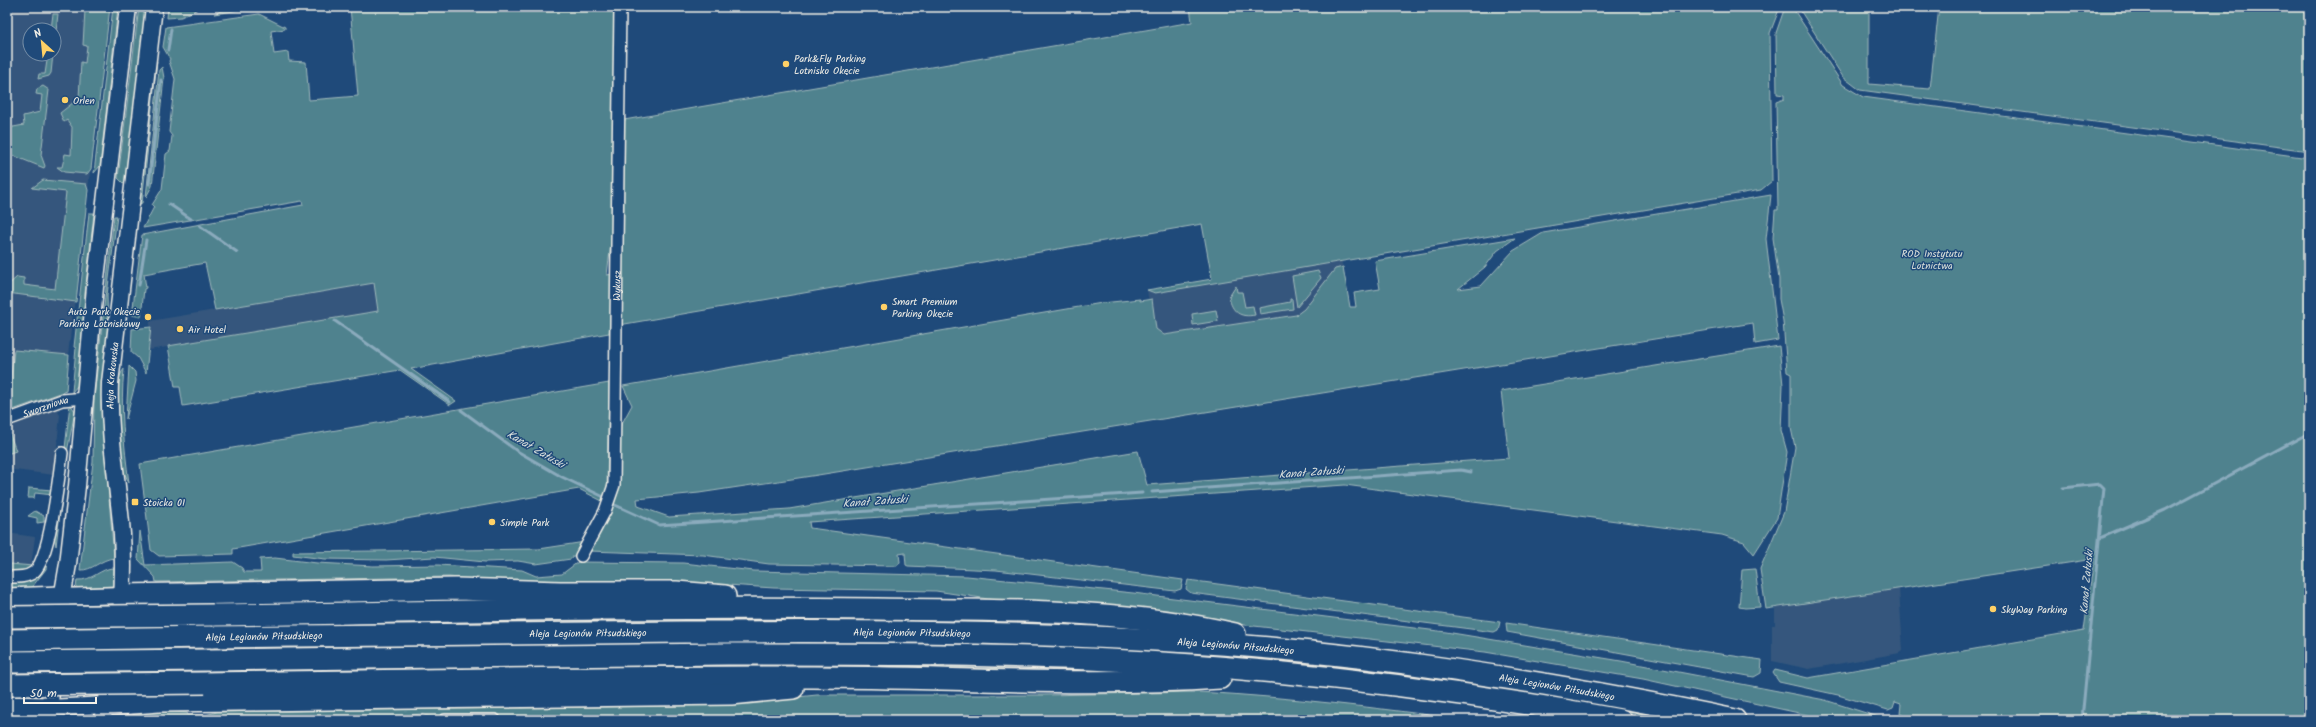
<svg xmlns="http://www.w3.org/2000/svg" width="2316" height="727" font-family="Kalam,sans-serif">
  <rect width="100%" height="100%" fill="#1f4a7a"/>
  <filter id="ink" filterUnits="userSpaceOnUse"><feTurbulence type="fractalNoise" baseFrequency=".025" numOctaves="2"/><feDisplacementMap in="SourceGraphic" scale="8" xChannelSelector="R" yChannelSelector="G"/><feConvolveMatrix kernelMatrix="1 2 1 2 8 2 1 2 1" color-interpolation-filters="sRGB"/></filter>
  <g filter="url(#ink)">
    <g fill="#34577d" fill-rule="evenodd">
      <path d="M7 7H110L68 355 14 350 7 412ZM30 30H54V54H30Z"/>
      <path d="M1341 258 1350 307 1155 339 1147 290Z"/>
      <path d="M374 283 378 311 149 350 150 321Z"/>
      <path d="M62 405 58 412 60 415 54 475 7 469V424Z"/>
      <path d="M7 533 35 537 31 566 7 564Z"/>
      <path d="M1899 588 1903 651 1900 653 1809 669 1772 661V625H1775V607Z"/>
    </g>
    <g fill="#4f828e" stroke="#a2babb">
      <path d="M88 7H110L91 169 87 174 64 172 57 167H62L65 154 71 155 72 127 67 120 64 122 60 113 79 98 81 62 85 63 87 46 83 45 85 10Z"/>
      <path d="M113 7H118L100 166 94 173Z"/>
      <path d="M139 7H146L125 181 123 183 118 178Z"/>
      <path d="M168 7H202L181 17 167 18Z"/>
      <path d="M230 7H260L214 14Z"/>
      <path d="M350 7H614L612 234 607 275 613 274 609 333 411 369 456 401 450 405 400 370 183 406 180 387H175L168 346 378 311 374 283 215 310 205 263 144 274 146 288 144 289 141 317 132 315 142 235 303 205 302 201 143 228 154 207 152 205 162 189 166 154 170 151 172 136 169 132 175 79 169 61 170 59 163 47 166 27 259 14 285 27V29L271 31 274 54 288 52 289 61 306 62 309 100 358 96Z"/>
      <path d="M1190 7H1780L1770 33 1772 181 1761 190 1155 293 1147 290 1212 279 1202 224 619 325 622 269 624 120 1192 22Z"/>
      <path d="M1785 7H1792L1843 85 1863 97 2309 158V720H1917L1900 714 1901 704 1895 702 1893 708 1888 710 1838 695 1779 682 1773 673 1775 670 1808 678 2084 630 2094 559 1766 609 1760 569 1784 512 1795 447 1791 428V374L1787 372 1783 321 1779 299V279L1773 238 1775 210H1778L1776 102 1784 99V95L1777 94 1776 33Z"/>
      <path d="M1798 7 1837 9V7H1869V84L1930 89 1939 7H2309V151L1860 90 1843 77Z"/>
      <path d="M53 14H58L54 49V30H44L51 29Z"/>
      <path d="M48 54H53L51 73 49 76 38 79 39 74H45Z"/>
      <path d="M157 61 142 203 139 204 155 62Z"/>
      <path d="M162 67 164 78 152 186 146 197 159 70Z"/>
      <path d="M43 86 49 90 41 155 45 166 44 168 7 153V126L8 128 24 125 23 116 40 112 42 95 36 94 37 89Z"/>
      <path d="M43 180 86 184 88 190 76 302 7 293V286L17 277 24 278V285L55 289 66 192 32 188Z"/>
      <path d="M1771 195 1766 239 1778 340 1755 344 1753 323 818 475 699 493 637 499 638 506 669 517 789 509 1138 451 1147 485 1509 458 1501 391 1779 346 1783 385 1781 430 1787 452 1777 518 1754 554 1744 542 1722 535 1345 485 809 522 810 528 1183 580 1181 589 1175 591 996 570 908 566 906 565 905 553 899 554 900 562 897 566 769 564 703 555 589 551 602 524 620 427 632 405 623 386 1102 303 1140 299V301L1152 299 1156 329 1164 335 1296 315 1304 309 1335 269 1343 267 1350 307H1356L1354 293 1380 289 1375 261 1515 238 1497 251 1485 267 1458 289 1481 286 1513 251 1543 233Z"/>
      <path d="M89 213H94L85 293 84 331 79 384 72 392 76 348 74 347Z"/>
      <path d="M114 216H117L107 295 108 330 101 403 114 558C101 559 92 571 80 570L93 462 94 398Z"/>
      <path d="M1318 271 1321 278 1297 307 1292 276Z"/>
      <path d="M1236 286 1237 292H1242L1245 307 1253 306 1255 315C1240 318 1232 312 1229 297Z"/>
      <path d="M1290 299H1292L1293 309 1260 314 1259 308 1290 302Z"/>
      <path d="M1216 310 1218 321 1193 325 1192 314Z"/>
      <path d="M151 327 146 373 138 358 131 352 132 329Z"/>
      <path d="M14 350 69 355 66 391 7 412Z"/>
      <path d="M129 366 135 372 136 381 126 419Z"/>
      <path d="M124 369C120 408 124 445 129 483 126 477 123 470 122 463 118 443 111 383 124 369Z"/>
      <path d="M609 383 607 485 609 493 604 502 579 489 233 549V554L159 556 151 550 140 464Z"/>
      <path d="M70 404 75 411 68 447 56 546 53 529 58 511Z"/>
      <path d="M7 426 16 451 7 454Z"/>
      <path d="M29 488 52 490 53 495 35 493 34 498H28Z"/>
      <path d="M35 511 44 516V522L37 523V518L28 516Z"/>
      <path d="M140 531 145 565 233 562 242 568 244 572H261L260 559 275 558 317 563 373 566 438 565 522 570 536 576 562 574 578 562 683 563 754 571 967 576 1133 593 1446 632 1621 661 1825 700 1888 720H1831L1643 679 1485 652 1245 625 1140 610 1008 602 936 591 774 588 696 583H508L449 577 156 582 155 577 138 559Z"/>
      <path d="M585 542 571 559 536 564 518 561 485 562 434 557 386 560 325 559 293 555V552L539 549Z"/>
      <path d="M49 549 46 569 29 591 7 588V581L17 582Z"/>
      <path d="M10 564 33 566 26 572H7V565Z"/>
      <path d="M114 568 113 586 76 588 77 580C93 581 100 568 114 568Z"/>
      <path d="M1755 569 1760 607 1745 608 1739 607 1742 570Z"/>
      <path d="M1188 580 1500 622 1498 630 1494 632 1191 593 1186 589Z"/>
      <path d="M1506 623 1762 660 1761 673 1754 677 1507 632Z"/>
      <path d="M869 640C996 643 1122 646 1248 655 1398 667 1547 694 1695 720H1665L1626 712 1368 674 218 651V646Z"/>
      <path d="M882 665 1137 673 216 676V671Z"/>
      <path d="M1198 692C1289 697 1378 708 1467 720H728L717 718H434L421 714 372 720H132L135 712 141 710 187 713 188 715H205L217 712 671 706 728 704 817 695H1044Z"/>
    </g>
    <g fill="none" stroke-linecap="round" stroke-linejoin="round">
      <g stroke="#8babbd" stroke-width="3">
        <path d="M168 50 171 29"/>
        <path d="M149 184 161 80"/>
        <path d="M169 204 191 219"/>
        <path d="M200 226 237 252"/>
        <path d="M139 285 146 240"/>
        <path d="M335 321 450 402"/>
        <path d="M461 410 517 451 562 477 606 498"/>
        <path d="M2063 488 2100 484 2104 488 2082 720"/>
        <path d="M1152 492 1461 470 1471 472"/>
        <path d="M613 504 659 525 1142 493"/>
        <path d="M2100 538 2165 510 2309 433"/>
      </g>
      <g stroke="#f4f1e8" stroke-width="14">
        <g id="minor">
          <path id="s1" d="M7 420 62 400 85 398"/>
          <path id="s2" d="M581 556 605 511 614 485 620 7"/>
          <path d="M7 577C16 577 26 578 34 572 50 558 59 476 62 453"/>
          <path d="M445 720H495"/>
        </g>
      </g>
      <g stroke="#f4f1e8" stroke-width="19">
        <g id="secondary">
          <path d="M61 597 122 595"/>
          <path d="M49 708 106 705"/>
          <path d="M49 720 54 644 68 564 77 486 95 287 128 7"/>
          <path id="s3" d="M102 720C118 659 126 597 122 534 118 483 108 434 110 383L154 7"/>
        </g>
      </g>
      <g stroke="#f4f1e8" stroke-width="24">
        <g id="motorway">
          <path d="M122 595 456 589 560 592H676L725 596"/>
          <path d="M7 599 61 597"/>
          <path d="M213 615C434 612 656 606 877 609 996 611 1118 607 1235 634"/>
          <path id="s4" d="M211 637C369 635 528 633 687 632 849 631 1010 631 1172 641 1361 651 1549 682 1735 720"/>
          <path d="M208 660C381 658 554 655 727 654 849 654 969 654 1090 659 1268 667 1446 688 1621 720"/>
          <path d="M205 683C407 681 610 676 812 677 948 677 1084 687 1220 678"/>
          <path d="M106 705 159 701 731 694 793 688"/>
          <path d="M7 707 49 708"/>
        </g>
      </g>
      <use href="#minor" stroke="#1f4a7a" stroke-width="11"/>
      <use href="#secondary" stroke="#1f4a7a" stroke-width="16"/>
      <use href="#motorway" stroke="#1f4a7a" stroke-width="21"/>
      <g stroke="#f4f1e8" stroke-width="24" stroke-linecap="butt">
        <g id="motorway-bridge">
          <path d="M7 617 213 615"/>
          <path d="M7 640 211 637"/>
          <path d="M7 662 208 660"/>
          <path d="M7 685 205 683"/>
        </g>
      </g>
      <use href="#motorway-bridge" stroke="#1f4a7a" stroke-width="21"/>
    </g>
  </g>
  <g fill="#ffd166" stroke="#1f4a7a" stroke-width="1.5">
    <circle cx="786" cy="64" r="4"/>
    <circle cx="65" cy="100" r="4"/>
    <circle cx="884" cy="307" r="4"/>
    <circle cx="148" cy="317" r="4"/>
    <circle cx="180" cy="329" r="4"/>
    <rect x="131" y="498" width="8" height="8" rx="2"/>
    <circle cx="492" cy="522" r="4"/>
    <circle cx="1993" cy="609" r="4"/>
  </g>
  <g text-anchor="middle" stroke-width="3" stroke-linejoin="round" paint-order="stroke">
    <g font-size="10" fill="#f4f1e8" stroke="#1f4a7a" text-anchor="start">
      <text x="794" y="62">Park&amp;Fly Parking<tspan x="794" dy="12">Lotnisko Okęcie</tspan></text>
      <text x="73" y="104">Orlen</text>
      <text x="892" y="305">Smart Premium<tspan x="892" dy="12">Parking Okęcie</tspan></text>
      <text x="140" y="315" text-anchor="end">Auto Park Okęcie<tspan x="140" dy="12">Parking Lotniskowy</tspan></text>
      <text x="188" y="333">Air Hotel</text>
      <text x="143" y="506">Stoicka 01</text>
      <text x="500" y="526">Simple Park</text>
      <text x="2001" y="613">SkyWay Parking</text>
    </g>
    <g font-size="10" fill="#dbe0da" stroke="#1f4a7a">
      <text x="1932" y="257">ROD Instytutu<tspan x="1932" dy="12">Lotnictwa</tspan></text>
    </g>
    <g font-size="10" fill="#f4f1e8" stroke="#1f4a7a">
      <text dy="4" stroke="none"><textPath href="#s2" startOffset="278">Wykusz</textPath></text>
      <text dy="4" stroke="none"><textPath href="#s3" startOffset="347">Aleja Krakowska</textPath></text>
      <text dy="4" stroke="none"><textPath href="#s1" startOffset="41">Sworzniowa</textPath></text>
      <text dy="4" stroke="none"><textPath href="#s4" startOffset="701">Aleja Legionów Piłsudskiego</textPath></text>
      <text dy="4" stroke="none"><textPath href="#s4" startOffset="377">Aleja Legionów Piłsudskiego</textPath></text>
      <text transform="translate(264 636) rotate(-1)" y="4">Aleja Legionów Piłsudskiego</text>
      <text dy="4" stroke="none"><textPath href="#s4" startOffset="1025">Aleja Legionów Piłsudskiego</textPath></text>
      <text dy="4" stroke="none"><textPath href="#s4" startOffset="1349">Aleja Legionów Piłsudskiego</textPath></text>
    </g>
    <g font-size="11" font-style="italic" fill="#dae0dd" stroke="#1f4a7a">
      <text transform="translate(536 449) rotate(30)" y="4">Kanał Załuski</text>
      <text transform="translate(1311 472) rotate(-4)" y="4">Kanał Załuski</text>
      <text transform="translate(875 501) rotate(-4)" y="4">Kanał Załuski</text>
      <text transform="translate(2086 582) rotate(-85)" y="4">Kanał Załuski</text>
    </g>
  </g>
  <rect width="2316" height="727" fill="none" stroke="#1f4a7a" stroke-width="24"/>
  <rect x="12" y="12" width="2292" height="703" fill="none" stroke="#f4f1e8" stroke-width="1.5" filter="url(#ink)"/>
  <g transform="translate(42 42) rotate(333)"><circle r="19" fill="#1f4a7a" stroke="#748da6"/>
  <path d="M0-3L7 15L0 10L-7 15Z" fill="#ffd166"/>
  <text y="-6" font-size="11" font-weight="bold" text-anchor="middle" fill="#f4f1e8">N</text>
  </g>
  <path d="M24 697v6h72v-6" fill="none" stroke="#f4f1e8" stroke-width="2"/>
  <text x="30" y="697" font-size="12" fill="#f4f1e8" stroke="#1f4a7a" stroke-width="3" paint-order="stroke">50 m</text>
</svg>
